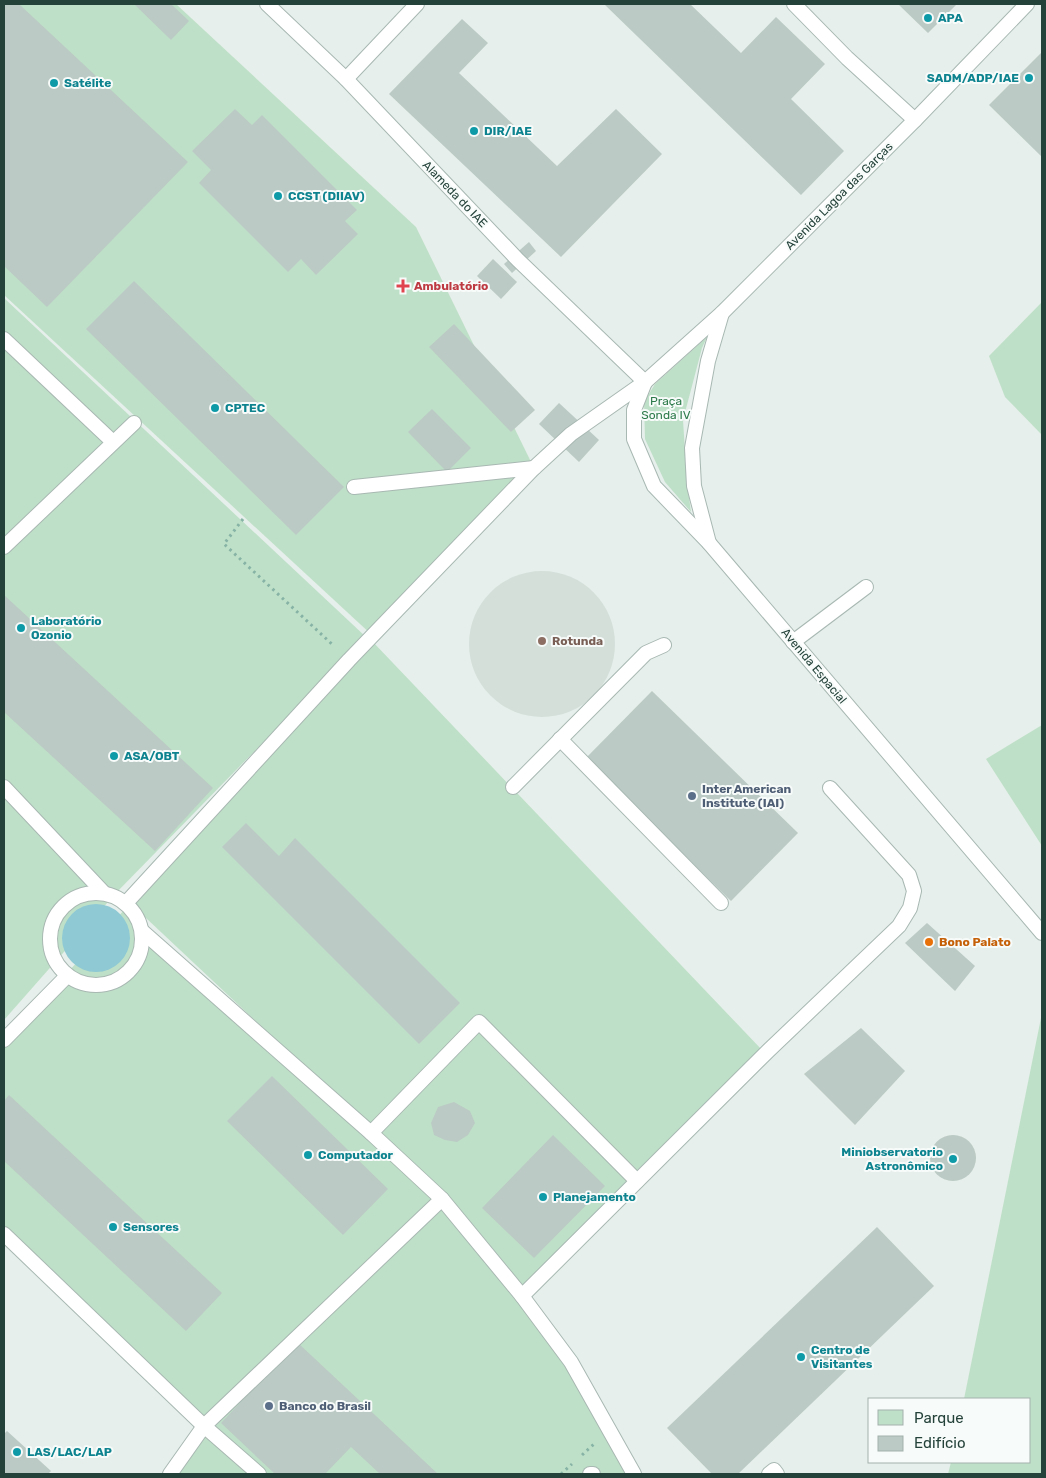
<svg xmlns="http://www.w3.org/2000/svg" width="1046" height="1478" font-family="Rubik,sans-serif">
  <rect width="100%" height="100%" fill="#e6efeb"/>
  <circle fill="#d4dfda" cx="542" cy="644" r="73"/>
  <g fill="#bfe0c8">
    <path d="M4 4H176L416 227 534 468 373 636 4 295Z"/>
    <path d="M4 298 366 637 115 894 4 1020Z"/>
    <path d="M1042 302V435L1005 397 989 356Z"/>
    <path d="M707 337 702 348 683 420 687 482 691 512 665 482 645 439 644 402 655 384Z"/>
    <path d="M372 641 763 1051 521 1291 443 1197 130 903Z"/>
    <path d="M1042 725V846L986 759Z"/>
    <path d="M125 909 441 1200 204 1419 4 1227V1043Z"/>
    <path d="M1042 1013V1474H948L951 1462H1030V1399H964Z"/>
    <path d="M442 1199 571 1362 632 1474H170L204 1426Z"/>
  </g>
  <circle fill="#8ec9d4" cx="96" cy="938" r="34"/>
  <g fill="#bbcac4">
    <path d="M4 4H19L188 162 47 307 4 266Z"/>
    <path d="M134 4H171L189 21 171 40Z"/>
    <path d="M604 4H690L741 53 776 17 825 64 791 99 844 151 801 195Z"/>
    <path d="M898 4H957L928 33Z"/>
    <path d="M462 19 488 43 459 73 557 166 616 109 662 154 561 257 389 94Z"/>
    <path d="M1042 52V157L989 105Z"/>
    <path d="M235 109 252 125 262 115 357 210 345 221 358 234 316 275 301 259 288 272 199 183 211 170 192 151Z"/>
    <path d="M529 242 536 251 512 273 504 264Z"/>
    <path d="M493 259 517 282 501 299 477 276Z"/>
    <path d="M134 281 344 487 296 535 86 329Z"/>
    <path d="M454 324 535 410 511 432 429 347Z"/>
    <path d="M559 403 599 440 579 462 539 424Z"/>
    <path d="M432 409 471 448 447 472 408 432Z"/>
    <path d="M4 595 213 788 155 851 4 712Z"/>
    <path d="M652 691 798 833 731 901 585 759Z"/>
    <path d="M246 823 279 856 295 838 460 1003 419 1044 222 847Z"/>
    <path d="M927 923 975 966 955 991 905 943Z"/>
    <path d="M861 1028 905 1071 855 1125 804 1074Z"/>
    <path d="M272 1076 388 1189 343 1235 227 1121Z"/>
    <path d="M9 1095 222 1293 186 1331 4 1161V1101Z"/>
    <path d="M454 1102 470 1111 475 1123 468 1135 457 1142 445 1140 434 1135 431 1123 438 1107Z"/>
    <path d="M553 1135 605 1186 534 1258 482 1208Z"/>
    <circle cx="953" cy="1158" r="23"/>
    <path d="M877 1227 934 1286 738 1474H712L667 1428Z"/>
    <path d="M297 1342 438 1474H380L351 1447 325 1474H275L221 1423Z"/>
    <path d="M7 1431 51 1471 48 1474H4V1434Z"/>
  </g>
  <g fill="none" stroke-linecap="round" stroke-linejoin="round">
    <g stroke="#a8b8b2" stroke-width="16">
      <g id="service">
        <path d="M267 4 346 79 518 260 645 382"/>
        <path d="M794 4 847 58 915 120"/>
        <path d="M346 79 417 4"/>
        <path d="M4 339 113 442"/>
        <path d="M645 382 634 410V439L654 486 709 543 1042 933"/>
        <path d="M354 487 534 468"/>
        <path d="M709 543 694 486 692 448 708 361 722 313"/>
        <path d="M4 547 134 423"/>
        <path d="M793 642 866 587"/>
        <path d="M560 739 721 903"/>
        <path d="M4 787 104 893"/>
        <path d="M513 787 646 653 664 645"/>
        <circle cx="96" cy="939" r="46"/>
        <path d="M126 903 349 660 534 468 571 434 645 382 722 313 915 120 1027 4"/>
        <path d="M142 931 371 1133 442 1199 522 1296 571 1362 634 1474"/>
        <path d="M4 1040 67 976"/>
        <path d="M371 1133 479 1022 637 1181"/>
        <path d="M4 1234 204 1426 259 1474"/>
        <path d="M522 1296 768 1051 899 926 910 908 914 891 909 875 830 788"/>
        <path d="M170 1474 204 1426 442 1199"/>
        <path d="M590 1474H593"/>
        <path d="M769 1474 774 1470 777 1474"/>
      </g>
    </g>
    <g stroke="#86b3a5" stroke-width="3" stroke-dasharray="2.5 4" stroke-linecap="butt">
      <path d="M243 519 224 544 334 646"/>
      <path d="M582 1455 594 1444"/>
      <path d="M561 1474 572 1464"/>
    </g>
    <use href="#service" stroke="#fff" stroke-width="14"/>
  </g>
  <g fill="#0f9aa8" stroke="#f7fbf9" stroke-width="2">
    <circle cx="928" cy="18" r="5"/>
    <circle cx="1029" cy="78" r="5"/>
    <circle cx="54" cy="83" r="5"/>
    <circle cx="474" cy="131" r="5"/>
    <circle cx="278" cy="196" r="5"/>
    <circle cx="215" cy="408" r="5"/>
    <circle cx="21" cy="628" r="5"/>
    <circle cx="114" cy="756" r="5"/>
    <circle cx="308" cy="1155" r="5"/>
    <circle cx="953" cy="1159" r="5"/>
    <circle cx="543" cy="1197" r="5"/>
    <circle cx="113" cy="1227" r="5"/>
    <circle cx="801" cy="1357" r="5"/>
    <circle cx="17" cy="1452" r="5"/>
  </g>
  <path fill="#e0444e" stroke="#f7fbf9" stroke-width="2" d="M400.5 278.5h5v5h5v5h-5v5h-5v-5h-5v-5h5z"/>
  <circle fill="#8d6e63" stroke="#f7fbf9" stroke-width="2" cx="542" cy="641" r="5"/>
  <g fill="#5c6f8a" stroke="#f7fbf9" stroke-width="2">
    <circle cx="692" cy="796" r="5"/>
    <circle cx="269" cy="1406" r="5"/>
  </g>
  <circle fill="#e8710a" stroke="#f7fbf9" stroke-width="2" cx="929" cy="942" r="5"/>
  <g text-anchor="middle" stroke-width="4" stroke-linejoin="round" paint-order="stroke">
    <g font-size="12" font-weight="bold" fill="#0d838f" stroke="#f7fbf9" text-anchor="start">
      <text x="938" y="22">APA</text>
      <text x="1019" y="82" text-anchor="end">SADM/ADP/IAE</text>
      <text x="64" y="87">Satélite</text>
      <text x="484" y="135">DIR/IAE</text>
      <text x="288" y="200">CCST (DIIAV)</text>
      <text x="225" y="412">CPTEC</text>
      <text x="31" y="625">Laboratório<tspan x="31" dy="14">Ozonio</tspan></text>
      <text x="124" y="760">ASA/OBT</text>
      <text x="943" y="1156" text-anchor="end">Miniobservatorio<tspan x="943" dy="14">Astronômico</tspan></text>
      <text x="318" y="1159">Computador</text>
      <text x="553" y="1201">Planejamento</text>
      <text x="123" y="1231">Sensores</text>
      <text x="811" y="1354">Centro de<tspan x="811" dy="14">Visitantes</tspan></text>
      <text x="27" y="1456">LAS/LAC/LAP</text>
    </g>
    <g font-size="12" fill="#24423a" stroke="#f7fbf9">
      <text transform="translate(455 194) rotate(46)" y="4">Alameda do IAE</text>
      <text transform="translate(839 196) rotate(-45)" y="4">Avenida Lagoa das Garças</text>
      <text transform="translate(814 666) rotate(50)" y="4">Avenida Espacial</text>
    </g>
    <g font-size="12" font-weight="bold" fill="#be3a42" stroke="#f7fbf9" text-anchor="start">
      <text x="414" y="290">Ambulatório</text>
    </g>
    <g font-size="12" fill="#2d7a4b" stroke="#f7fbf9">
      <text x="666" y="405">Praça<tspan x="666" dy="14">Sonda IV</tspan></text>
    </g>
    <g font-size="12" font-weight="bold" fill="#785e54" stroke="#f7fbf9" text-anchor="start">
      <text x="552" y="645">Rotunda</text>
    </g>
    <g font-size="12" font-weight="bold" fill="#4e5e75" stroke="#f7fbf9" text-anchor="start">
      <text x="702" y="793">Inter American<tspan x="702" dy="14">Institute (IAI)</tspan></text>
      <text x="279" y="1410">Banco do Brasil</text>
    </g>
    <g font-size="12" font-weight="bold" fill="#c56008" stroke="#f7fbf9" text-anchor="start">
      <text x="939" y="946">Bono Palato</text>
    </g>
  </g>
  <rect width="1046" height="1478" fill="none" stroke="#24423a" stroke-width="10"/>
  <rect x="868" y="1398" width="162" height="65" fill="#f7fbf9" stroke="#a3b1ad"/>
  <rect x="878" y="1410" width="25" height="15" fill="#bfe0c8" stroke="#a3b1ad"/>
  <text x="914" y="1423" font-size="15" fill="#24423a">Parque</text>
  <rect x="878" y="1436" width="25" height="15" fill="#bbcac4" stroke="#a3b1ad"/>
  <text x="914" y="1448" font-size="15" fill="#24423a">Edifício</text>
</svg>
